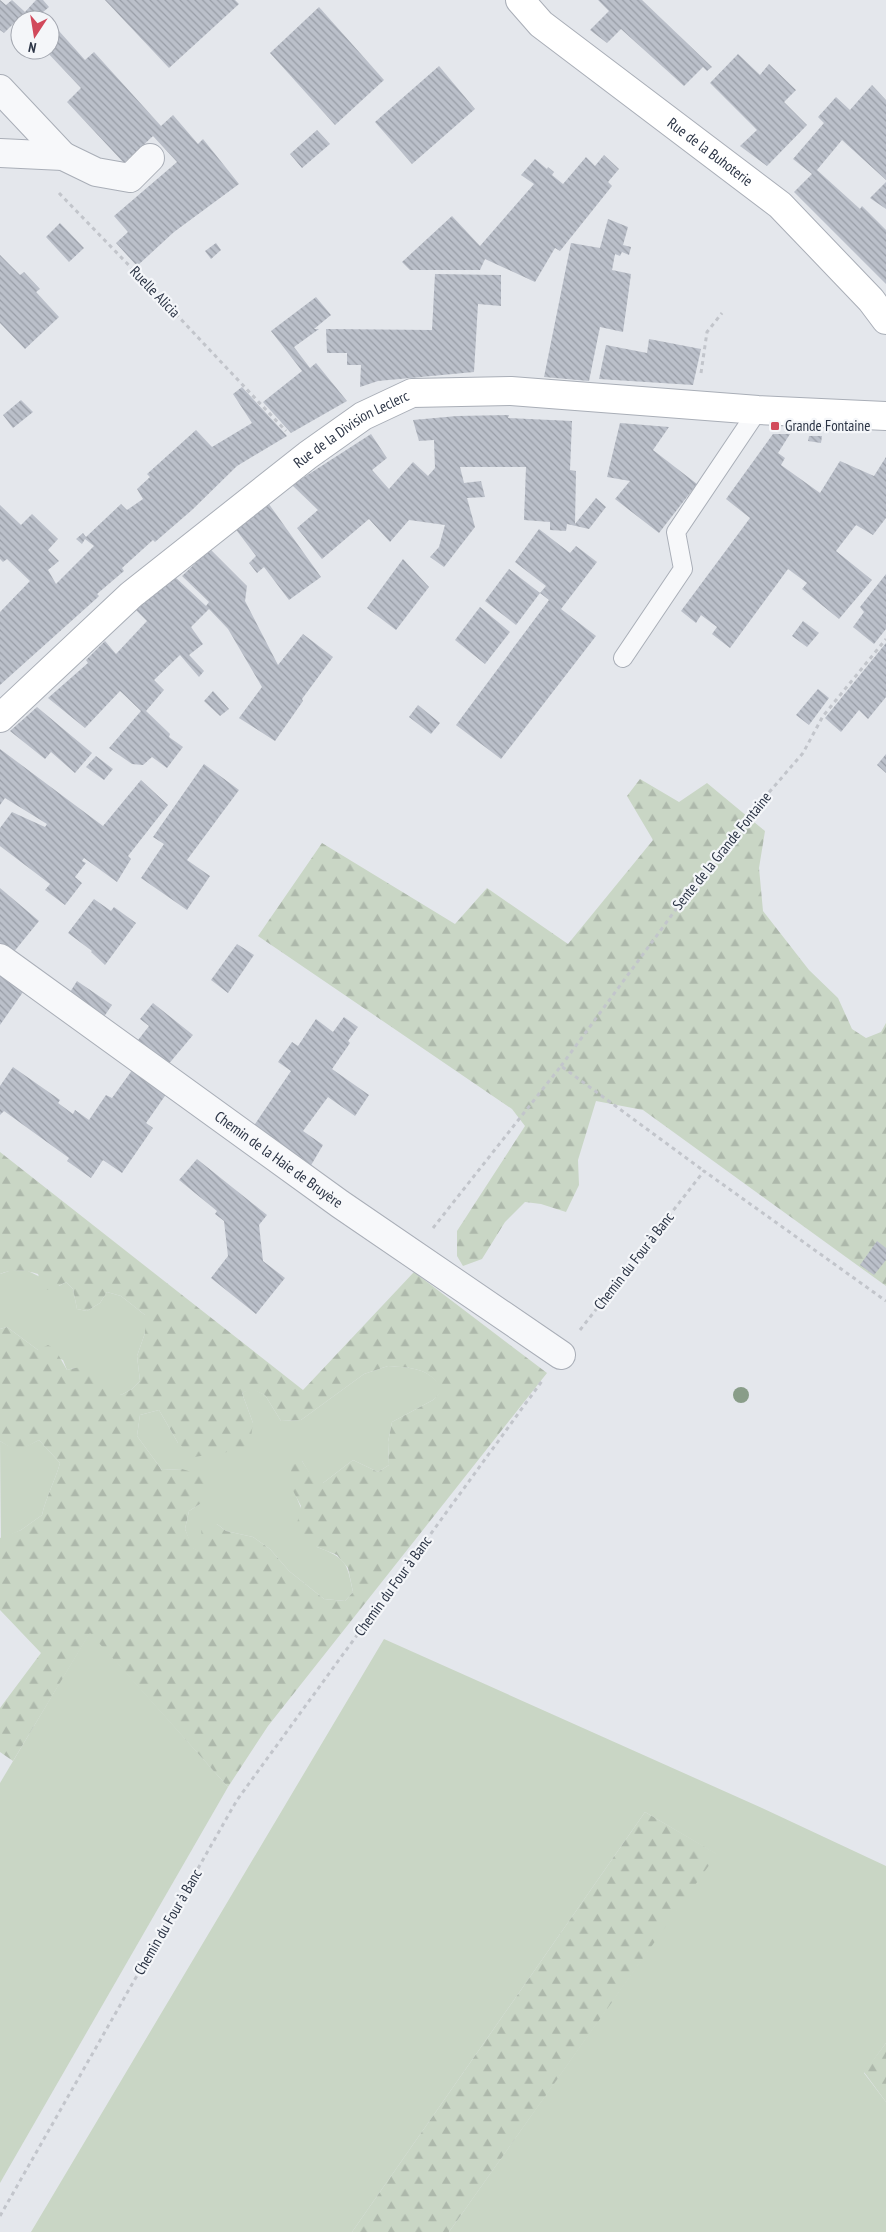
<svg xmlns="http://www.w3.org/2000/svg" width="886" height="2232" font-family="'PT Sans Narrow',sans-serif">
  <defs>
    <pattern id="forest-firs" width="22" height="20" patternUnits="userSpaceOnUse" patternTransform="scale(1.25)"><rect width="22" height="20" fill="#c9d6c5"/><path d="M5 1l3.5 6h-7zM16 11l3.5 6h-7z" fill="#adb8ab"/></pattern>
    <pattern id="building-back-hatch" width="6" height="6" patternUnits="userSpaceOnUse" patternTransform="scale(1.25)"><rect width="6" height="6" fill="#bbc0ca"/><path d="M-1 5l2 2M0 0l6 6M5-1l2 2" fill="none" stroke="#989da6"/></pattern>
  </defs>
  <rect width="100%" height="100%" fill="#e4e7ec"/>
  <g fill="#c9d6c5">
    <path d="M12 1270 28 1271 59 1286 66 1282 73 1289 77 1309 87 1311 100 1303 107 1292 121 1296 145 1315V1333L137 1356 140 1381 132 1389 121 1395 74 1368 67 1370 63 1360 38 1350 7 1327 0 1329V1274Z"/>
    <path d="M388 1366C412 1368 429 1367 443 1390L433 1400 392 1422 388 1442 389 1465 378 1472 353 1460 323 1483H315L302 1461 296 1496 317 1547C346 1558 347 1562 353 1592L345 1601 324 1599 289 1571 270 1549 253 1537 226 1531 217 1524 205 1555 192 1548 185 1529 189 1511 200 1504 182 1469 162 1470 137 1436 140 1415 159 1410 178 1443 253 1423 242 1393 251 1388 265 1395 281 1421 301 1420 364 1374Z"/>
    <path d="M39 1440 60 1463C55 1481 46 1497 42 1515L21 1530 1 1539 0 1441 17 1451Z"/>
    <path d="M90 1632 228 1787 0 2183V1783Z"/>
    <path d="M384 1639 762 1808 886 1866V2043L864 2073 886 2102V2232H449L716 1854 645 1812 352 2232H31Z"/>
  </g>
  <g fill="url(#forest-firs)" fill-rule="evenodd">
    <path d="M640 779 679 802 707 783 765 831 759 868 763 911 809 970 838 998 852 1029 866 1038 881 1032 886 1023V1286L643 1110 596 1101 578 1160 579 1185 566 1212 541 1204 525 1202 505 1222 482 1259 463 1266 457 1256V1231L525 1126 512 1109 258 936 322 843 455 924 487 888 568 944 653 840 627 796Z"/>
    <path d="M0 1152 303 1390 414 1272 547 1373 268 1726 228 1787 90 1633 13 1761 0 1752V1708L41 1653 0 1610V1538L21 1530 42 1515C46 1497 55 1481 60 1463L39 1440 17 1452 0 1441V1329L7 1327 38 1350 48 1345 55 1349 67 1370C96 1361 103 1376 121 1395L132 1389 140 1381 137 1356 145 1333V1315L121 1296 107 1292 100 1303 87 1311 77 1309 73 1289 66 1282 51 1290 43 1289 38 1274C25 1270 13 1269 0 1274ZM388 1366C412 1368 429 1367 442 1390L433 1400 392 1422 388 1442 389 1465 378 1472 353 1460 323 1483H316L302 1461 292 1465 289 1483 301 1506 297 1524 305 1538 317 1547 337 1555 348 1568 353 1592 345 1601 324 1599 289 1571 270 1549 253 1537 226 1531 217 1524 201 1530 205 1554 193 1548 185 1529 189 1511 200 1504 206 1487 201 1475 182 1469 162 1470 137 1436 140 1415 159 1410 178 1443 194 1457 234 1451 250 1444 253 1423 242 1393 251 1389 265 1395 281 1421 301 1420 364 1374Z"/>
    <path d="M645 1812 717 1854 449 2232H352Z"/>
    <path d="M886 2043V2102L864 2072Z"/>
  </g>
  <g fill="url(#building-back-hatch)">
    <path d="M0 0 6 5 12 0 25 12 36 0H43L49 7 42 13 49 20H20V23L17 20 4 33 0 30Z"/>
    <path d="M105 0H235L239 4 169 68Z"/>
    <path d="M598 0H642L712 67 707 71 703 67 684 86 621 29 607 43 590 30 609 11Z"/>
    <path d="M319 7 384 80 335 125 270 53Z"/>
    <path d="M50 21 85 60 94 52 161 126 173 115 198 144 203 139 239 184 174 232 137 266 116 243 128 232 114 216 177 162 153 136 124 163 67 102 81 88 45 50H50Z"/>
    <path d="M738 54 760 75 769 64 796 90 784 102 807 125 767 166 740 146 757 130 710 83Z"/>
    <path d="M439 66 475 109 412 164 375 122Z"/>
    <path d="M872 85 886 100V180L842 140 817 170 860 209 862 206 886 230V284L794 192 812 174 793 159 824 123 818 117 836 97 850 110Z"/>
    <path d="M317 130 330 144 302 168 290 154Z"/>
    <path d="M604 155 619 169 608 182 612 186 560 251 555 248 535 282 485 259 480 270H410L402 262 452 216 480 246 534 184 521 175 535 159 547 169 548 167 554 172 552 175 563 184 586 157 595 166Z"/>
    <path d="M886 182V209L870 198Z"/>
    <path d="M608 219 628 227 623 245 631 247 629 255 622 252 620 256 615 254 612 270 631 274 623 332 600 327 589 381 544 377 571 243 600 248Z"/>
    <path d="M60 223 84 248 69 262 46 237Z"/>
    <path d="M216 243 221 250 211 259 205 251Z"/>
    <path d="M0 255 20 275 24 272 40 289 36 292 59 317 25 349 0 323Z"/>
    <path d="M435 274 501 275V306L478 304 474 372 378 381 360 387 361 365H347V353H327L326 329 432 330Z"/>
    <path d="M316 297 331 315 314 329H319L294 347 310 368 316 363 347 401 291 433 263 402 302 371 271 331Z"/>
    <path d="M649 339 701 349 693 385 599 379 606 345 647 353Z"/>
    <path d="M242 387 287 436 237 466 192 510 155 542 153 540 122 568 124 571 97 594 99 596 97 598 0 685V612L30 581 7 559 3 562 0 559V505L21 525 32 514 58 539 48 550 59 561 48 570 56 584 94 546 85 539 82 544 76 539 83 533 86 537 121 504 127 510 143 499 137 489 150 477 147 474 196 430 212 447 252 423 233 394Z"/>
    <path d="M21 400 33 412 13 428 3 415Z"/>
    <path d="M509 415 508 418 572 421 570 470 576 471 575 524 596 498 606 507 589 529 567 524 566 531 550 530V522L524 520 526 467H460L464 483 481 481 485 497 467 498 475 527 444 567 430 557 439 547 445 525 409 520 390 542 369 519 322 559 297 528 318 510 292 485 371 434 387 458 372 470 389 489 413 462 428 476 435 468 434 440 419 441 413 420 457 416Z"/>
    <path d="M620 423 669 427 653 450 697 484 659 533 615 499 630 481 607 477Z"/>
    <path d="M773 434H790L778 453 785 458 781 465 820 493 840 461 874 476 886 457V518L873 535 856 525 836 551 872 580 839 619 802 589 807 583 788 569 730 648 712 634 717 627 701 615 696 623 681 611 750 518 726 499Z"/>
    <path d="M809 436H822L821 443 808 441Z"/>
    <path d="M266 500 321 577 289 600 264 567 257 573 249 563 256 556 234 527Z"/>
    <path d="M539 529 570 553 576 546 597 562 561 609 596 636 501 759 456 725 549 600 540 593 546 586 515 562Z"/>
    <path d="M210 549 247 586 245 601 278 665 303 634 333 657 302 699 303 701 275 741 239 718 262 687 228 629 209 609 191 627 203 644 189 655 204 671 199 677 180 655 154 680 164 690 146 711 170 734 169 737 183 747 167 768 152 757 143 765 132 764 109 748 141 711 120 691 85 728 48 698 88 663 86 660 105 641 116 654 147 621 136 610 174 576 206 606 209 602 182 576Z"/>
    <path d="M403 559 429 587 396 630 367 608Z"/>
    <path d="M509 569 540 593 516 625 485 601Z"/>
    <path d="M886 574V629L874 644 853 627 864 612 860 607Z"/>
    <path d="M480 607 510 632 485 664 455 640Z"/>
    <path d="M803 621 819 633 807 647 792 636Z"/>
    <path d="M886 643V697L868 719 859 710 841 732 825 718Z"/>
    <path d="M818 689 829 698 809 725 796 715Z"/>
    <path d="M213 691 229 709 220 716 204 701Z"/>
    <path d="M418 705 440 723 431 734 409 717Z"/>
    <path d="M37 707 92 753 75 773 51 752 45 759 10 731Z"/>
    <path d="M0 749 103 826 141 780 168 805 128 856 131 859 117 882 84 858 82 861 86 863 75 877 82 883 65 905 45 890 50 884 0 846V828L12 812 45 827 47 824 5 798 0 805Z"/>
    <path d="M886 754V773L877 765Z"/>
    <path d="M96 756 113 769 104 780 86 767Z"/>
    <path d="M204 764 239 790 187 860 210 876 187 910 141 878 164 844 153 837Z"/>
    <path d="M0 888 39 921 8 959 0 952Z"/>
    <path d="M94 899 111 911 114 907 136 923 105 965 91 952 92 951 68 933Z"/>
    <path d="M237 944 254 955 228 993 211 980Z"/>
    <path d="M0 975 23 992 0 1025Z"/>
    <path d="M77 981 112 1005 101 1021 67 997Z"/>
    <path d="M153 1003 193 1035 167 1066 135 1044 149 1026 140 1019Z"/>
    <path d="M344 1017 358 1027 348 1041 350 1043 332 1069 369 1095 355 1116 328 1097 303 1131 323 1145 310 1167 253 1127 291 1071 278 1062 292 1042 298 1046 316 1019 333 1032Z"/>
    <path d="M13 1067 60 1100 58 1103 73 1114 75 1110 89 1120 106 1095 112 1098 133 1069 167 1093 146 1123 153 1128 122 1173 103 1160 91 1178 67 1161 69 1158 4 1111 0 1115V1086Z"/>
    <path d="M197 1159 267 1215 259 1225 263 1261 285 1278 256 1314 211 1278 228 1256 224 1221 215 1214 217 1211 179 1180Z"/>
    <path d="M877 1241 886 1248V1260L874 1275 860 1265Z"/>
  </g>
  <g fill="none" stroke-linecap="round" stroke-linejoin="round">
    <g stroke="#a9aeb7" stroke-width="20">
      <path id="lane" d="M623 658 683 569 676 532 758 410"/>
    </g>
    <g stroke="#a9aeb7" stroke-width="30">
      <g id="street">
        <path d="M0 89 63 156"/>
        <path d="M0 153 63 156 96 172 130 178 150 158"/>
        <path id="s1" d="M0 958 340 1204 561 1355"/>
      </g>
    </g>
    <g stroke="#a9aeb7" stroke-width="30">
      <g id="secondary">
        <path id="s2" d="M520 0 541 24 780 205 871 300 886 320"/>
        <path id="s3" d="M0 718 131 595 308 455 363 416 412 393 511 391 758 410 886 416"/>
      </g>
    </g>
    <g stroke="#c2c5cb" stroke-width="3" stroke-dasharray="4 4" stroke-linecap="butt">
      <path d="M59 193 175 313 286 431"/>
      <path d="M701 373 707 332 722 313"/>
      <path d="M561 1066 721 848 803 753 823 716 886 639"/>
      <path d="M433 1228 561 1066 704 1171"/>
      <path d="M580 1330 704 1171 886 1301"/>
      <path d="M0 2216 237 1800 542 1381"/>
    </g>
    <use href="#lane" stroke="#f7f8fa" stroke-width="18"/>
    <use href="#street" stroke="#f7f8fa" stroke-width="28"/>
    <use href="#secondary" stroke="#fff" stroke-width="28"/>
  </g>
  <circle fill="#899d89" cx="741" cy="1395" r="8"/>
  <rect fill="#d1495b" stroke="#f4f6f9" stroke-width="2" x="770" y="421" width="10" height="10" rx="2.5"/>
  <g text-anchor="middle" stroke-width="4.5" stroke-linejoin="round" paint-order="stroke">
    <g font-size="15" fill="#2b3445" stroke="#f4f6f9">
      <text dy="5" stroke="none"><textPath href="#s2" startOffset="244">Rue de la Buhoterie</textPath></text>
      <text transform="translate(155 292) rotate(46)" y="5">Ruelle Alicia</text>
      <text dy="5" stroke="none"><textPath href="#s3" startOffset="456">Rue de la Division Leclerc</textPath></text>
      <text transform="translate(722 851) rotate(-51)" y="5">Sente de la Grande Fontaine</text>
      <text dy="5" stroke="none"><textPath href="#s1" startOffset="344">Chemin de la Haie de Bruyère</textPath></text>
      <text transform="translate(634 1261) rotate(-52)" y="5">Chemin du Four à Banc</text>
      <text transform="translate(393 1586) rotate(-54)" y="5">Chemin du Four à Banc</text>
      <text transform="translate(168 1922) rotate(-60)" y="5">Chemin du Four à Banc</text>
    </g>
    <g font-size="15" fill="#2b3445" stroke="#f4f6f9" text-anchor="start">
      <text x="785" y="431">Grande Fontaine</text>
    </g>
  </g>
  <g transform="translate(35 35) rotate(192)"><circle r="24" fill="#f4f6f9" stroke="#a4a8b1"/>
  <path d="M0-4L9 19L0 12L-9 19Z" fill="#d1495b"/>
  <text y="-8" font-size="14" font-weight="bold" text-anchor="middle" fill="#2b3445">N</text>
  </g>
</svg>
